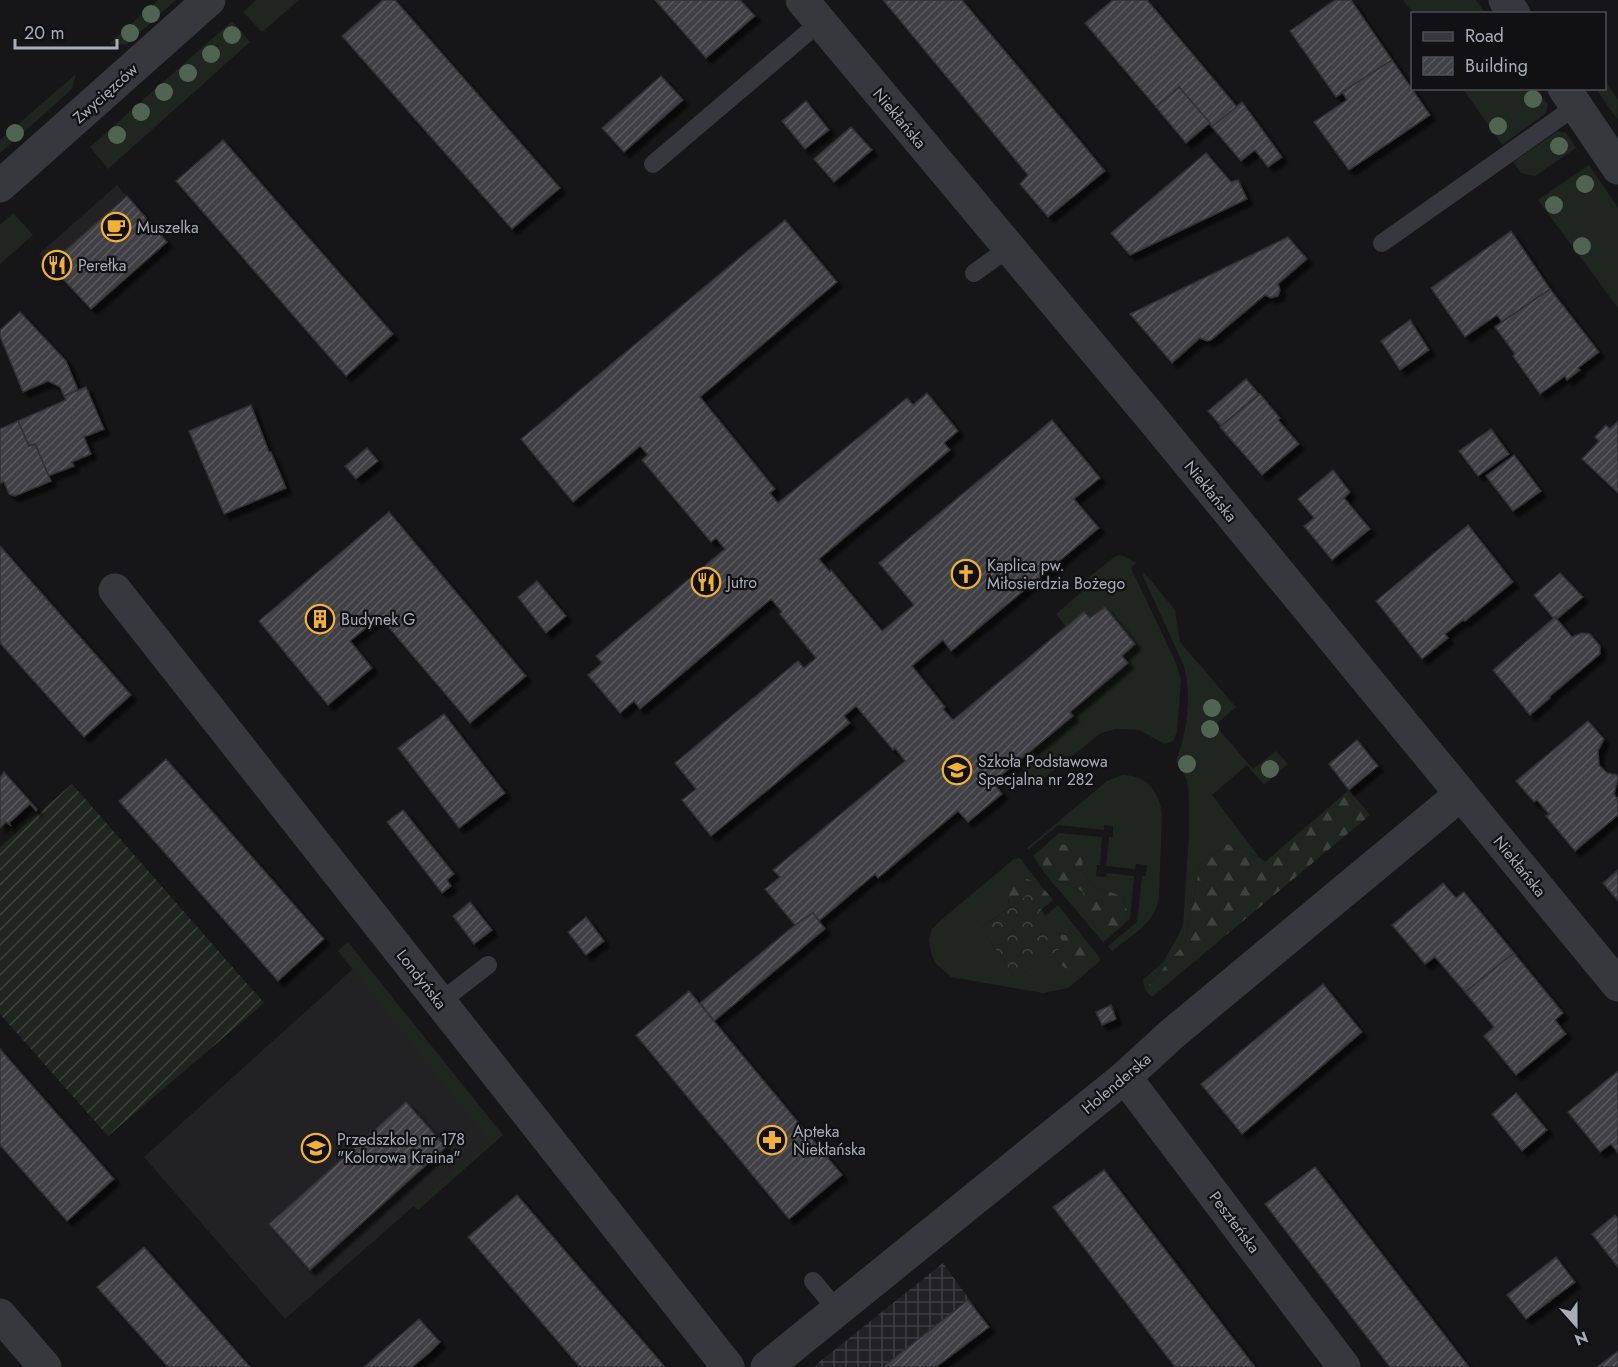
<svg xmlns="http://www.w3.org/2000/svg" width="1618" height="1367" font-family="Jost,sans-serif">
  <defs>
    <pattern id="industrial-grid" width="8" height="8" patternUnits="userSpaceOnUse" patternTransform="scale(1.5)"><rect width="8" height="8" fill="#222225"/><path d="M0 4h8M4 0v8" fill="none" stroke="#3f3f43"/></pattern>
    <pattern id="forest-firs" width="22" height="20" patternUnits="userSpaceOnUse" patternTransform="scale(1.5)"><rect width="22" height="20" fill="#1e261f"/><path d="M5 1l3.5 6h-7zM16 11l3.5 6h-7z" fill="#3c433d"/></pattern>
    <pattern id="park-crowns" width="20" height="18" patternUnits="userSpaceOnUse" patternTransform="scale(1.5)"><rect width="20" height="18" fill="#1e261f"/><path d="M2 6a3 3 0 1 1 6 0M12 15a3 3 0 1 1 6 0" fill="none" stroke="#3c433d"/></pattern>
    <pattern id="garden-furrows" width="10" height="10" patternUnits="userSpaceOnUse" patternTransform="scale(1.5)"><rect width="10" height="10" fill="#1e261f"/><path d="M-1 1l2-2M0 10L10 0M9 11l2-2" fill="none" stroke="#3c433d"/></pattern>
    <pattern id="building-hatch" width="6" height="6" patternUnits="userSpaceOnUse" patternTransform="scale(1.5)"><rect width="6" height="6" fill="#404145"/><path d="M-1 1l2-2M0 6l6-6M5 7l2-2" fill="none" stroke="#595a5e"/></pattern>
    <filter id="shadow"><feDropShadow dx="5.5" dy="5.5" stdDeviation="1.5" flood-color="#0009"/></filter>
  </defs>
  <rect width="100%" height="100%" fill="#161618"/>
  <g fill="#222225">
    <path d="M117 185 167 242 91 309 39 254Z"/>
    <path d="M353 969 489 1140 285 1319 144 1157Z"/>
  </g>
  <path fill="url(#industrial-grid)" d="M943 1263 989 1327 936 1367H813Z"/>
  <g fill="#1e261f">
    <path d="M158 0H176L126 45 109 44Z"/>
    <path d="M256 0H299L262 32 243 12Z"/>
    <path d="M1403 0H1476L1485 13H1413Z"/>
    <path d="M232 21 250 42 108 169 90 147Z"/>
    <path d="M76 74 72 89 0 153V140Z"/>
    <path d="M1605 81 1618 100 1617 119 1596 89 1604 88Z"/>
    <path d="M1463 89H1536L1548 105 1546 113 1502 145Z"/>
    <path d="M1558 131 1566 133 1576 148 1535 176 1521 173 1513 162Z"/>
    <path d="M1589 165 1618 208V308L1538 200Z"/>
    <path d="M13 213 33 235 0 264V225Z"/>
    <path d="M1119 555 1125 557 1136 563 1131 568 1176 663 1181 680 1177 732 1173 741 1165 744 1139 730 1116 729 1101 733 1035 785 1016 762 1070 712 1127 664 1122 656 1135 645 1105 607 1090 618 1084 612 1066 627 1056 614 1092 583 1088 578 1113 558Z"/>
    <path d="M1144 572 1175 610 1180 642 1236 707 1215 725 1253 769 1276 751 1288 764 1264 785 1247 765 1212 795 1259 857 1227 844 1200 865 1185 943 1145 990 1143 980 1164 961 1183 926 1189 832V795L1187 780 1176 762C1187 731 1192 698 1184 666L1142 574Z"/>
    <path d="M1122 775C1147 775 1159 791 1162 814L1159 896C1157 922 1131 936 1112 951L1108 946 1137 922 1142 876H1146L1147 865 1136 864 1135 869 1106 866 1109 837H1113V826L1104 825V830L1058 825 1028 850 1027 848 1107 781Z"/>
    <path d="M1059 833 1102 837 1100 865H1097L1096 876 1106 877 1107 873 1134 876 1130 919 1125 923 1127 910 1121 896 1090 885 1083 870 1082 856 1047 876 1082 891 1108 938 1103 942 1047 876 1033 856Z"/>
    <path d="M1020 858 1039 883 1022 877 1008 900 1010 907 981 928 1016 979 1050 955 1065 968V934L1057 933 1045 916 1058 905 1100 958 1099 962 1068 988 1043 993 951 977 935 963 931 952 929 940 932 929 942 919 1014 859Z"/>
    <path d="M348 942 503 1135 418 1210 414 1206 488 1140 338 951Z"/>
  </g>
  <g fill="url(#forest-firs)">
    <path d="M1349 790 1370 815 1152 997 1145 990 1185 943 1200 865 1227 844 1259 857 1265 862Z"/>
    <path d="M1060 844 1072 846 1082 856 1083 870 1090 885 1121 896 1127 910 1125 923 1108 938 1096 922 1082 891 1047 876 1042 863 1048 852Z"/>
    <path d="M1022 877 1039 883 1053 900 1041 910 1030 894 1010 907C1007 893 1007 883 1022 877Z"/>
    <path d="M1057 933 1077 938 1088 945C1091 958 1087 962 1077 970L1065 968 1050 955 1065 945Z"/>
  </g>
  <path fill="url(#park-crowns)" d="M1030 893 1065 945 1016 979 981 928Z"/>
  <path fill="url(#garden-furrows)" d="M72 784 264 1003 108 1136 0 1014V847Z"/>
  <g fill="url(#building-hatch)" stroke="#303034" stroke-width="1.5" filter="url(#shadow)">
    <path d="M383 0H395L560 188 512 229 342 36Z"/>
    <path d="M655 0H740L755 16 706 58Z"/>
    <path d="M883 0H962L1105 171 1048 217 1020 184 1028 175Z"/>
    <path d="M1113 0H1147L1237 107 1212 127 1179 87 1156 107 1085 23Z"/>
    <path d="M1335 0H1351L1392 60 1336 97 1290 31Z"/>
    <path d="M1392 60 1430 115 1349 170 1314 122 1347 100 1342 92Z"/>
    <path d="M661 76 683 100 624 152 602 128Z"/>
    <path d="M1179 87 1210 123 1186 143 1156 107Z"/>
    <path d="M806 101 829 130 805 149 782 121Z"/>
    <path d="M1242 102 1282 157 1268 167 1255 150 1241 161 1212 127Z"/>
    <path d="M851 127 872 150 834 182 814 159Z"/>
    <path d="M223 140 393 334 346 376 176 181Z"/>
    <path d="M1206 153 1231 182 1238 180 1247 199 1130 255 1111 233Z"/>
    <path d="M127 196 167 242 91 309 47 262 49 260 52 262Z"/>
    <path d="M785 220 837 282 700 397 775 489 770 493 778 503 907 398 913 405 927 393 958 431 944 443 950 450 819 559 830 572 831 570 882 631 914 605 879 563 1052 420 1100 478 1074 499 1099 528 951 651 943 640 912 666 945 707 943 709 953 720 1084 612 1090 618 1105 607 1135 644 1122 656 1128 663 1070 712 1073 716 993 782 1002 794 968 822 958 811 878 878 875 874 819 921 813 913 795 925 765 889 780 877 773 870 905 761 895 748 893 750 856 706 844 716 850 723 711 836 682 800 696 789 675 763 798 661 804 668 816 658 780 614 782 612 771 599 640 709 634 701 620 713 588 675 602 663 596 656 725 549 716 538 711 542 642 460 648 455 640 446 573 502 521 439Z"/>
    <path d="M1511 231 1550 289 1502 322 1497 315 1465 337 1431 288Z"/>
    <path d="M1288 237 1307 259 1278 284 1280 290 1278 296 1271 298 1265 295 1211 340 1207 341 1200 338 1172 363 1130 314Z"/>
    <path d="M1550 289 1599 352 1578 368 1580 370 1567 380 1565 376 1540 394 1513 356 1515 354 1495 327Z"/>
    <path d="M20 312 66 361 78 390 64 396 60 387 48 381 23 392 0 336V330Z"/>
    <path d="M1410 320 1429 350 1400 370 1381 341Z"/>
    <path d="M1246 379 1259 394 1221 426 1208 411Z"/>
    <path d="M86 387 104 429 84 437 91 454 72 462 74 466 48 476 35 444 29 446 18 421 66 400 64 396Z"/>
    <path d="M1260 394 1280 418 1278 420 1299 444 1262 475 1220 427Z"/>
    <path d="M251 405 269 452H271L286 488 224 514 189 431Z"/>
    <path d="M18 421 29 446 35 444 51 481 15 496 9 494 4 482 0 483V429Z"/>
    <path d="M1618 421V493L1582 459 1599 441 1595 437 1606 425 1610 429Z"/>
    <path d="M1491 429 1509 454 1478 476 1459 451Z"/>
    <path d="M367 448 378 461 356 479 345 466Z"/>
    <path d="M1514 455 1541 491 1513 511 1486 476Z"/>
    <path d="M1333 470 1350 492 1344 498 1370 529 1332 560 1304 526 1314 518 1298 499Z"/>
    <path d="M389 512 526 676 470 723 380 617 350 641 372 668 328 705 259 621Z"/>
    <path d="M1468 525 1513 582 1465 621 1463 620 1445 634 1448 638 1422 659 1376 601Z"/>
    <path d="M0 546 131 695 84 737 0 643Z"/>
    <path d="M1560 573 1583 597 1557 619 1555 617 1554 619 1534 595Z"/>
    <path d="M537 581 566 616 546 633 518 597Z"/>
    <path d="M1555 617 1572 637 1582 633 1590 634 1600 646V654L1549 697 1550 698 1530 715 1493 670Z"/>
    <path d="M444 714 505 793 459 828 398 748Z"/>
    <path d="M1588 721 1604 739 1598 751 1599 765 1607 773 1617 775 1618 779 1614 794 1618 799V815L1575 851 1546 816 1549 814 1537 800 1534 802 1516 781Z"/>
    <path d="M1357 740 1378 766 1349 790 1329 764Z"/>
    <path d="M166 759 324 939 278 981 119 801Z"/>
    <path d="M4 772 37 809 36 811 30 804 9 823 11 826 6 822 0 828V778Z"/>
    <path d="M403 810 454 874 447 880 451 886 442 893 387 822Z"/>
    <path d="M1618 870V901L1603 883Z"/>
    <path d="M1443 883 1456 898 1464 892 1514 953 1465 992 1435 957 1425 964 1392 925Z"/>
    <path d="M470 902 492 930 474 944 453 916Z"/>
    <path d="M813 913 825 929 714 1021 700 1003 795 925Z"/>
    <path d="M586 917 604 941 586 955 568 932Z"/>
    <path d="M1514 953 1563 1013 1555 1020 1566 1034 1516 1075 1484 1036 1494 1027 1465 992Z"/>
    <path d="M1323 984 1362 1032 1242 1134 1201 1084Z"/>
    <path d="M689 991 842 1175 789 1219 636 1035Z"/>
    <path d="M1111 1005 1116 1019 1102 1025 1096 1012Z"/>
    <path d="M0 1049 114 1179 67 1221 0 1145Z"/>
    <path d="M1618 1071V1153L1611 1144 1600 1152 1568 1112Z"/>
    <path d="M1516 1093 1547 1130 1522 1151 1492 1114Z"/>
    <path d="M406 1102 446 1147 310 1270 269 1224Z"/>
    <path d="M1315 1167 1469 1367H1390L1265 1204Z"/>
    <path d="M1104 1170 1255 1367H1175L1053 1207Z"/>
    <path d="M517 1195 665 1367H580L468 1237Z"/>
    <path d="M1615 1215 1618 1219V1267L1592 1234Z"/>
    <path d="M144 1247 229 1343 250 1367H168L97 1287Z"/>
    <path d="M1556 1257 1575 1282 1526 1319 1507 1295Z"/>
    <path d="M968 1300 989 1327 936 1367H883Z"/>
    <path d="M419 1319 440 1342 429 1353 412 1367H364Z"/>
    <path d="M1618 1351V1367H1597Z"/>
  </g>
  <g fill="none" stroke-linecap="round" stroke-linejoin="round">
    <g stroke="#37383d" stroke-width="18">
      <path d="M653 164 820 22"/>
      <path d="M1382 243 1576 106"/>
      <path d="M974 273 1009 248"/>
      <path d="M440 1002 488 965"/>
      <path d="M813 1281 837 1310"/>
    </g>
    <g stroke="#37383d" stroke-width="33">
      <path d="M802 0 1155 422 1618 985"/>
      <path d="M115 590 728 1367"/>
      <path d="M1125 1077 1344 1367"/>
      <path d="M767 1367 1125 1077 1172 1034 1461 794"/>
    </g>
    <g stroke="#37383d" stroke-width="33">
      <path d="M1505 0 1514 14"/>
      <path d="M1564 88 1618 168"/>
      <path d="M0 186 209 0"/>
      <path d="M0 1315 45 1367"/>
    </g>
  </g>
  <g fill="#506452">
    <circle cx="151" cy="14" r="9"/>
    <circle cx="130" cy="33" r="9"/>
    <circle cx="232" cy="35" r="9"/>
    <circle cx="211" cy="54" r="9"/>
    <circle cx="188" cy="73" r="9"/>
    <circle cx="164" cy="92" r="9"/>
    <circle cx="1533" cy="99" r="9"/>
    <circle cx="141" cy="112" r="9"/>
    <circle cx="1498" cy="126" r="9"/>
    <circle cx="15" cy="133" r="9"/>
    <circle cx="117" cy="135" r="9"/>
    <circle cx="1559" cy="146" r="9"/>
    <circle cx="1585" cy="184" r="9"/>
    <circle cx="1554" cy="205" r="9"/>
    <circle cx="1582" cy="246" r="9"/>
    <circle cx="1212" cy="708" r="9"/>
    <circle cx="1210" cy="729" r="9"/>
    <circle cx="1187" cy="764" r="9"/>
    <circle cx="1270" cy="769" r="9"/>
  </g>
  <defs>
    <g id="cafe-ring" transform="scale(1.5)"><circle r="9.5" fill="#111113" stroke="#f2b134" stroke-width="1.5"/><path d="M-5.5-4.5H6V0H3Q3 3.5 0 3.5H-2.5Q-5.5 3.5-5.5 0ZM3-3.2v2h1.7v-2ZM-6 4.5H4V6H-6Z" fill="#f2b134"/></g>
    <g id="restaurant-ring" transform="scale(1.5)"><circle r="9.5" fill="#111113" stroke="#f2b134" stroke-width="1.5"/><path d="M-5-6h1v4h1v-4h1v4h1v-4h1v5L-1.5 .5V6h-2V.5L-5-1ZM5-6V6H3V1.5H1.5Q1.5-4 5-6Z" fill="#f2b134"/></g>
    <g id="church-ring" transform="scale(1.5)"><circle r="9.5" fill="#111113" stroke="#f2b134" stroke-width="1.5"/><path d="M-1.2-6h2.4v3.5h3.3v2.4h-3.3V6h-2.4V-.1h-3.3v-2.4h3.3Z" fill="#f2b134"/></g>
    <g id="building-ring" transform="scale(1.5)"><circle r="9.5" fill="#111113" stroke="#f2b134" stroke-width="1.5"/><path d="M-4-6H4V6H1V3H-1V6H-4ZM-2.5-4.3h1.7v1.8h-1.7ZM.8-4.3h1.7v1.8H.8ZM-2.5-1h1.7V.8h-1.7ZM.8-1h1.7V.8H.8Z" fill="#f2b134"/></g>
    <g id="school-ring" transform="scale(1.5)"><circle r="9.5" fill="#111113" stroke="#f2b134" stroke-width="1.5"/><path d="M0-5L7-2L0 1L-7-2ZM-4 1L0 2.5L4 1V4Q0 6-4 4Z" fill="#f2b134"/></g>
    <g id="pharmacy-ring" transform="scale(1.5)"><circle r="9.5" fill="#111113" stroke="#f2b134" stroke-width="1.5"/><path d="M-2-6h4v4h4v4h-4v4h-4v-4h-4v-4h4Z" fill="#f2b134"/></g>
  </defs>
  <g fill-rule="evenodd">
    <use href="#cafe-ring" x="116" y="227"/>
    <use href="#restaurant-ring" x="57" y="265"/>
    <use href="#church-ring" x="966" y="574"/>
    <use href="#restaurant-ring" x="706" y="582"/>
    <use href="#building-ring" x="320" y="619"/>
    <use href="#school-ring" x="957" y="770"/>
    <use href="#pharmacy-ring" x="772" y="1140"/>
    <use href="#school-ring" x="316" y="1148"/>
  </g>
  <g text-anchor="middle" stroke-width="4.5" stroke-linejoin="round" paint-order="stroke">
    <g font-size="16" fill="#a8adb8" stroke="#111113">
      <text transform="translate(105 93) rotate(-42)" y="6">Zwycięzców</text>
      <text transform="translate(900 118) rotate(50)" y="6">Niekłańska</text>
      <text transform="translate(1211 491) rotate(51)" y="6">Niekłańska</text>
      <text transform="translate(1520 866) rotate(51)" y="6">Niekłańska</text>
      <text transform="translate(422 979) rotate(52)" y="6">Londyńska</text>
      <text transform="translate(1116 1083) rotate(-40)" y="6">Holenderska</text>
      <text transform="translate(1235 1222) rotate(53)" y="6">Peszteńska</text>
    </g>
    <g font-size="16" fill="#a8adb8" stroke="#111113" text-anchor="start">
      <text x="137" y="233">Muszelka</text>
      <text x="78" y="271">Perełka</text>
      <text x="987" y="571">Kaplica pw.<tspan x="987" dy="18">Miłosierdzia Bożego</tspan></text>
      <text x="727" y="588">Jutro</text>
      <text x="341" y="625">Budynek G</text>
      <text x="978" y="767">Szkoła Podstawowa<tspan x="978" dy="18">Specjalna nr 282</tspan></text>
      <text x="793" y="1137">Apteka<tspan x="793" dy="18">Niekłańska</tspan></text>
      <text x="337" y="1145">Przedszkole nr 178<tspan x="337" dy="18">"Kolorowa Kraina"</tspan></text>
    </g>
  </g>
  <rect x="1411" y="12" width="195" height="78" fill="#111113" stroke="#4d4f55" stroke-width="1.5"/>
  <rect x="1423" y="32" width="30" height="9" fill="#37383d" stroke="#4d4f55" stroke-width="1.5"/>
  <text x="1465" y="42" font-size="18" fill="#a8adb8">Road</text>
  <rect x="1423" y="57" width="30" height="18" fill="url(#building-hatch)" stroke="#4d4f55" stroke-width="1.5"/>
  <text x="1465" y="72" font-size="18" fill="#a8adb8">Building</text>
  <g transform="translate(1576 1325) rotate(159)" stroke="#111113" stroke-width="4.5" paint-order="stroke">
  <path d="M0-4.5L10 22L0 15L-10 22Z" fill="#a8adb8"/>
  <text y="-9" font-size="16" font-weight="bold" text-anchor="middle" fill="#a8adb8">N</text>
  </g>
  <path d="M15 39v9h102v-9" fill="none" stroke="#a8adb8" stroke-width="3"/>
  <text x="24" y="39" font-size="18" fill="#a8adb8" stroke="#111113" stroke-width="4.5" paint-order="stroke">20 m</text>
</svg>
